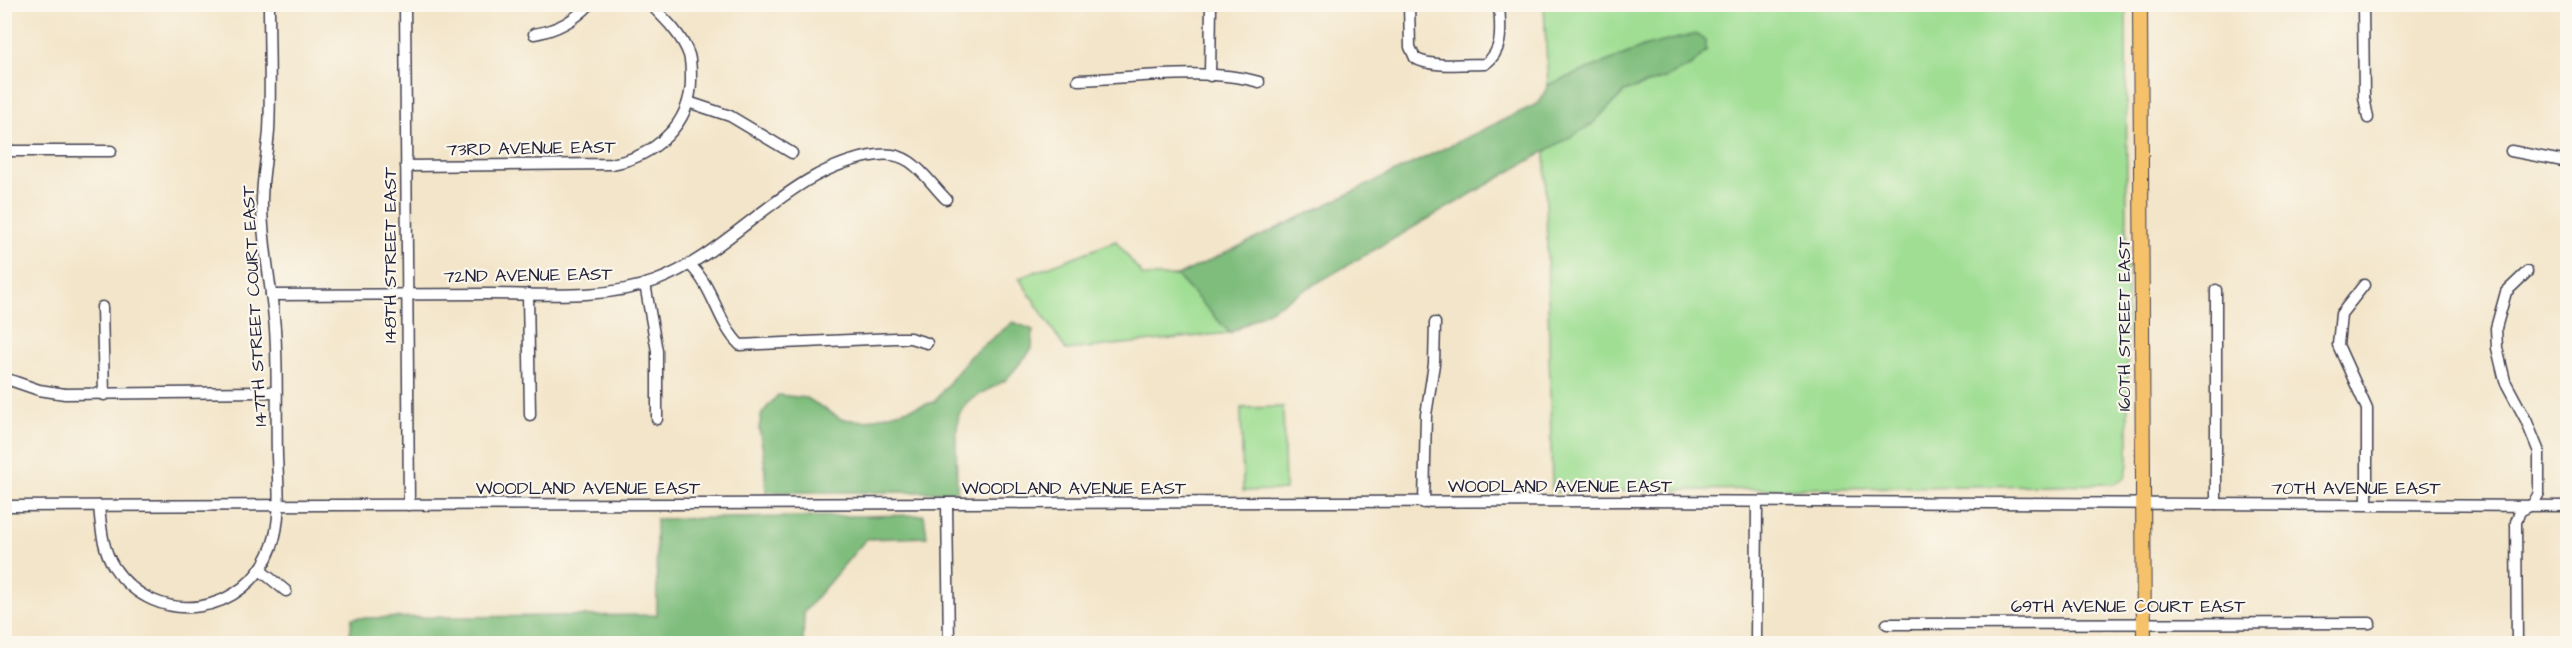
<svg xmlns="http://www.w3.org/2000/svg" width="2572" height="648" font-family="'Architects Daughter',sans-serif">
  <rect width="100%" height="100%" fill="#fbf7ec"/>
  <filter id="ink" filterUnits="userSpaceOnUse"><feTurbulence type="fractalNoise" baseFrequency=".0167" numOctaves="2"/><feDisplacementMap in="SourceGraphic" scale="12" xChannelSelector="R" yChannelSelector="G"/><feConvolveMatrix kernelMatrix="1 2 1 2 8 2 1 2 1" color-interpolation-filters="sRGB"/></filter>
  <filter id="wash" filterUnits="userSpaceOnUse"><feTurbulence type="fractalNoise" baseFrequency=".008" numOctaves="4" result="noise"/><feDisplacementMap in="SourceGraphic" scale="24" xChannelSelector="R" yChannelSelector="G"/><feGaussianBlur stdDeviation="1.35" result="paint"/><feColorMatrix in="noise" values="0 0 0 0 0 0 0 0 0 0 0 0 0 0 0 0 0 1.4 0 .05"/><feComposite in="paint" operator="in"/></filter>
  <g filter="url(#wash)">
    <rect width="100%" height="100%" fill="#f3e5c9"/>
    <g fill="#9fde93" stroke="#608067" stroke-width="1.5">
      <path d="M1544 5H2126L2128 464 2125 478 2114 484 1552 492 1545 151 1591 125 1624 92 1667 77 1692 65 1706 50 1646 46 1548 85Z"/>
      <path d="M1116 241 1143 276H1177L1230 333 1066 350 1019 278Z"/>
      <path d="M1283 407 1285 490 1243 491 1241 408Z"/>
    </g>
    <g fill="#7fbd7d" stroke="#50705c" stroke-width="1.5">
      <path d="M1696 34 1705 41 1706 51 1692 65 1667 77 1624 92 1591 125 1230 333 1177 276 1539 103 1548 85 1646 46Z"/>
      <path d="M1013 322 1033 330 1032 349 1006 380 968 401 959 414 956 435 957 492H766L764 457 759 428 762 413 778 395 807 398 841 419 865 421 934 402 970 356Z"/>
      <path d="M924 515 927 537 866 539 804 612 803 643H349L352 618 657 615 656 519Z"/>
    </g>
  </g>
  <g filter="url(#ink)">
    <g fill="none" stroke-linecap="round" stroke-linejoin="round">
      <g stroke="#413f50" stroke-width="13">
        <g id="minor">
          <path d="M405 4 409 505"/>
          <path d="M1409 4 1410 47 1415 58C1430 68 1467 64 1485 64 1505 50 1500 26 1499 4"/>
          <path d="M2363 4 2364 97 2368 118"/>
          <path d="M534 34C557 30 574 21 590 4"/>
          <path d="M1210 76 1211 4"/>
          <path d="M1078 80C1133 78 1207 67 1259 82"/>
          <path d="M688 102 730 116 792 153"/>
          <path d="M4 151H111"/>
          <path d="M2511 151 2568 162"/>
          <path d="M406 166 611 164C654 157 692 124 691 78 691 70 691 62 689 55 682 35 665 19 650 4"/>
          <path d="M689 264C714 287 717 322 740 345L895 338H910L927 343"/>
          <path d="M645 284 657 351V419"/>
          <path d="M2364 285 2341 314 2338 345 2367 409V504"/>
          <path d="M528 294 530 415"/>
          <path d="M271 295C343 294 416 294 489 294 543 294 603 300 655 281 736 251 789 166 878 155 912 150 925 178 946 199"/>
          <path d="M102 307 104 395"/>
          <path d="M4 378 39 390 65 394 276 392"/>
          <path d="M1424 503 1426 415 1434 364 1435 323"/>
          <path d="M2216 504V290"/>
          <path d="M947 505 949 644"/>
          <path d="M4 506 1632 501 2568 506"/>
          <path d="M99 506C101 527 102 548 114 567 156 630 247 616 272 546 282 518 278 485 277 456 276 414 278 371 275 329 272 289 263 249 262 208 261 182 267 157 269 131 271 89 269 47 269 4"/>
          <path d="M260 570 286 591"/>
          <path d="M1887 624 2370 623"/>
          <path d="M1756 644 1757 504"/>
          <path d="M2517 644 2516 522 2520 511 2533 504 2539 493V452L2526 420 2505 381 2497 348 2496 328 2506 292 2527 272"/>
        </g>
      </g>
      <g stroke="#413f50" stroke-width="16">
        <path id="major" d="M2140 4 2144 644"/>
      </g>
      <use href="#minor" stroke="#fff" stroke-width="10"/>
      <use href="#major" stroke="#f5c16b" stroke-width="14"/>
    </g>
  </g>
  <g text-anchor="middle" stroke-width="4.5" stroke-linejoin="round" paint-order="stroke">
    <g font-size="18" fill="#22223b" stroke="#fbf7ec">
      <text transform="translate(531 148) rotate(-1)" y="6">73RD AVENUE EAST</text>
      <text transform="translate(390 255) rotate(-90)" y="6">148TH STREET EAST</text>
      <text transform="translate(528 275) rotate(-1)" y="6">72ND AVENUE EAST</text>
      <text transform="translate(254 306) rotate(-93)" y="6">147TH STREET COURT EAST</text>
      <text transform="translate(2124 324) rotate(-90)" y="6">160TH STREET EAST</text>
      <text x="1560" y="492">WOODLAND AVENUE EAST</text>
      <text x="588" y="494">WOODLAND AVENUE EAST</text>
      <text x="1074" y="494">WOODLAND AVENUE EAST</text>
      <text x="2356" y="494">70TH AVENUE EAST</text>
      <text x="2128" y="612">69TH AVENUE COURT EAST</text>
    </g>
  </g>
  <rect width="2572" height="648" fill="none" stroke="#fbf7ec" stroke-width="24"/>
</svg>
